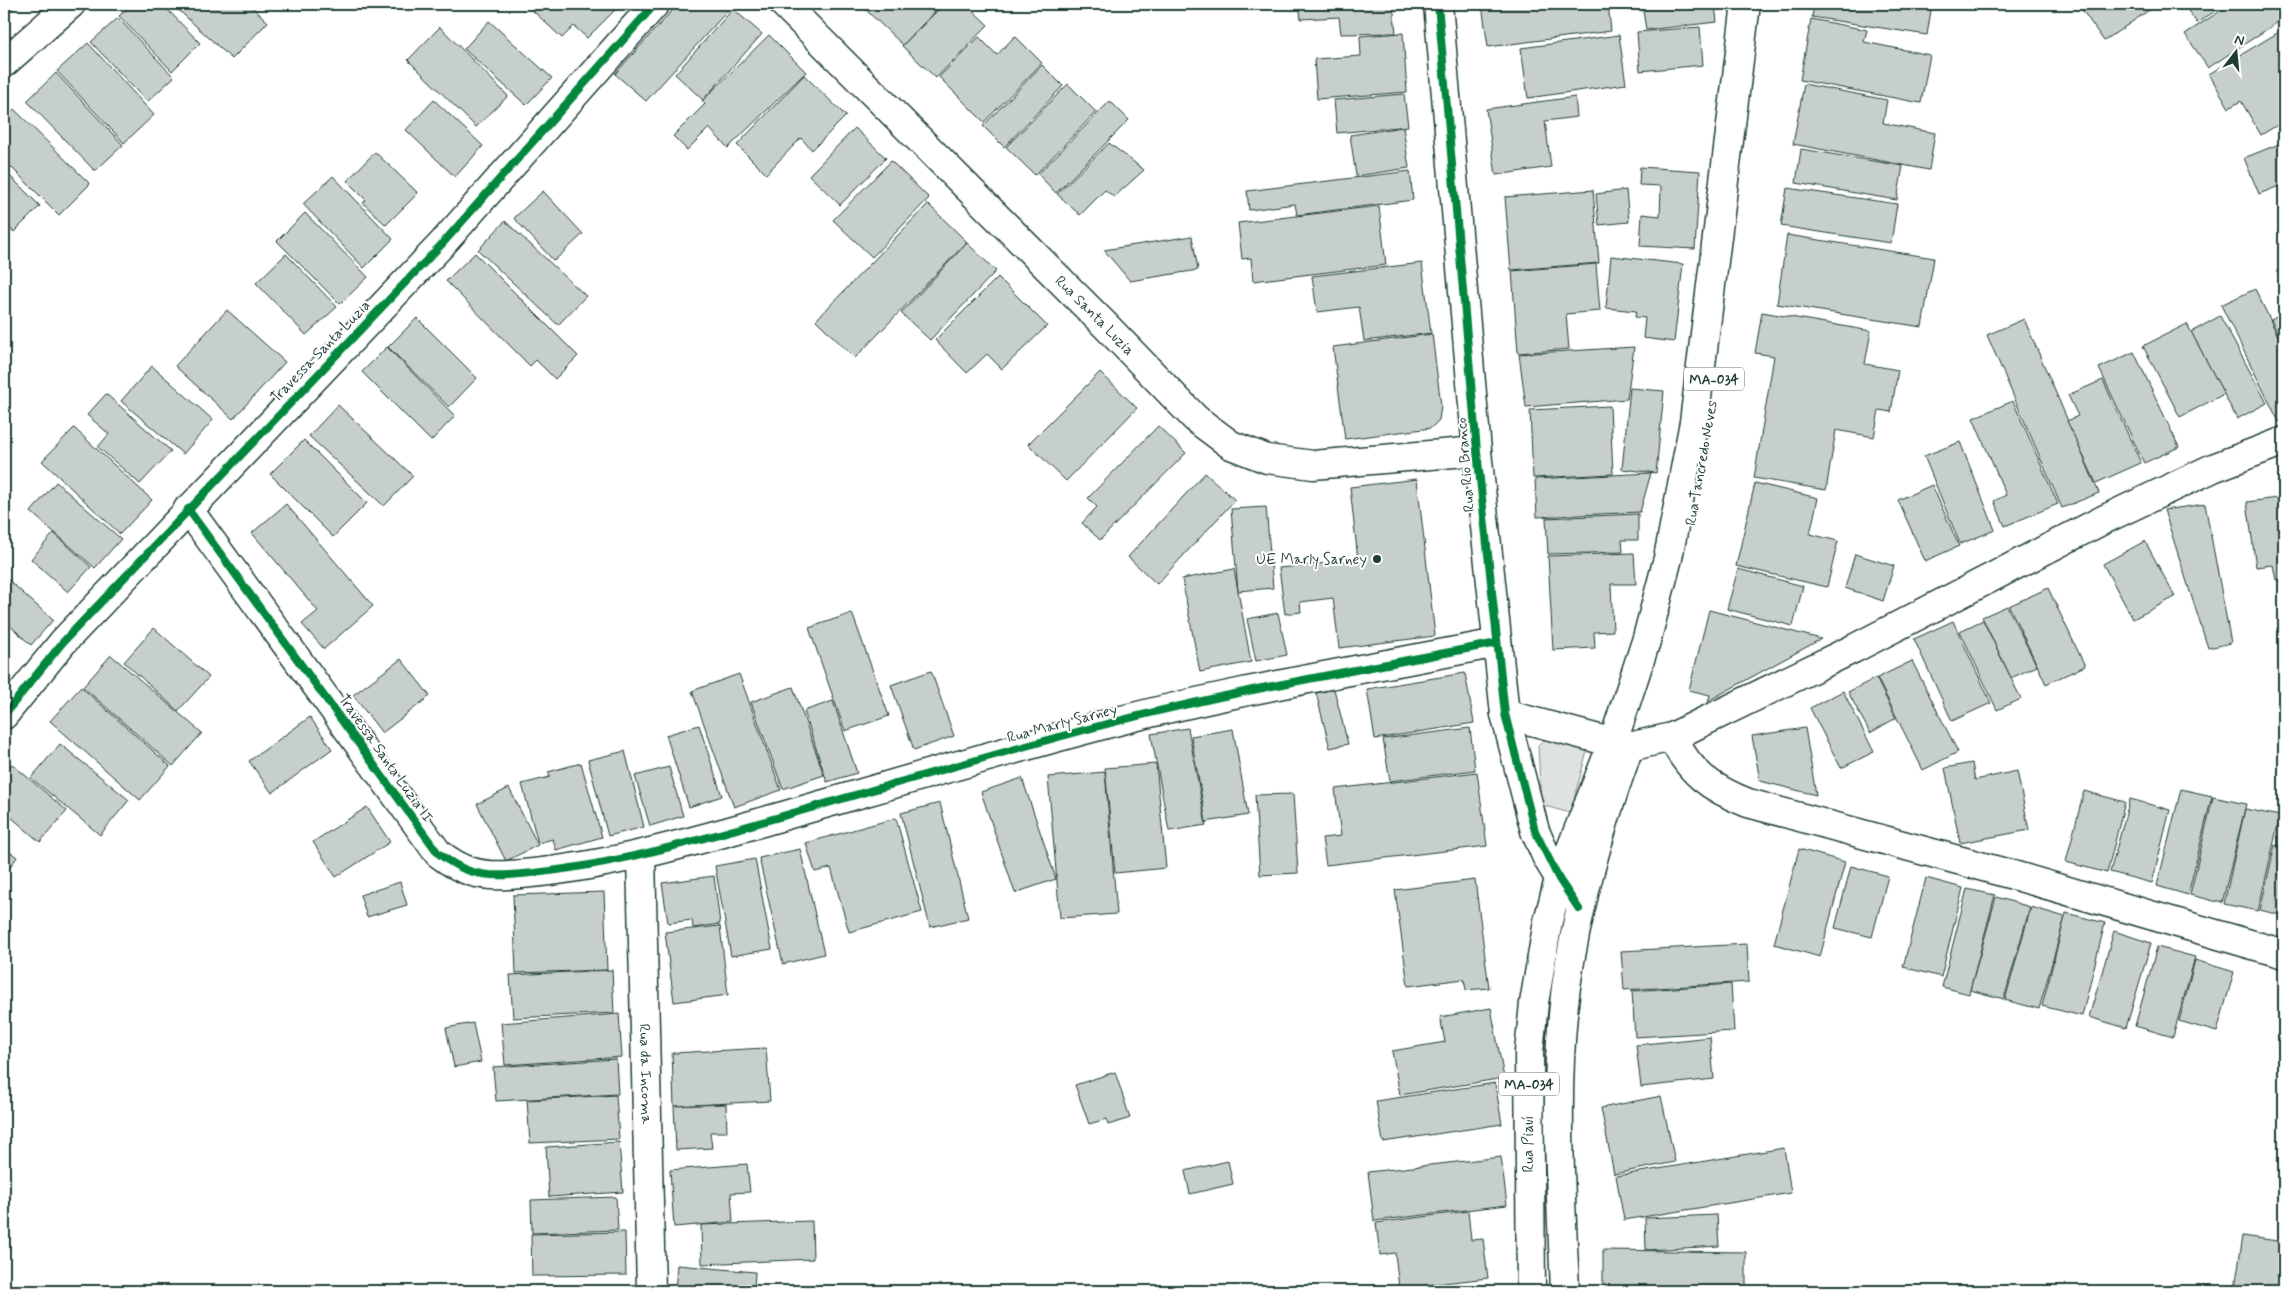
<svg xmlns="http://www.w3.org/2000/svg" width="2288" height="1295" font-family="Mynerve,sans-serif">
  <rect width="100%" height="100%" fill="#fff"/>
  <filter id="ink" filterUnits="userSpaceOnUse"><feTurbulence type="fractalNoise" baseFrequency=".02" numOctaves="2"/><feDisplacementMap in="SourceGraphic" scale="10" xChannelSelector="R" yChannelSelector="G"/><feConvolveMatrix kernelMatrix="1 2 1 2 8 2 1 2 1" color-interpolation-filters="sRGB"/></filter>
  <g filter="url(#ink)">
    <path fill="#dee3e2" stroke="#7e908b" d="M1545 739 1587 751 1570 813 1541 805 1538 745Z"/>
    <g fill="#c7cfcc" stroke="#1f3d34">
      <path d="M4 4H17L4 15Z"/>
      <path d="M132 4H162L200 43 172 71 119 16Z"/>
      <path d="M172 4H249L268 22 232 59Z"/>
      <path d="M535 4H621L587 38 574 26 562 38 531 9Z"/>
      <path d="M678 4H727L731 7 646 101 615 74Z"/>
      <path d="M859 4H874L867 11Z"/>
      <path d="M876 4H942L903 45 868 12Z"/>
      <path d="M944 4H966L988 25 936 78 902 46Z"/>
      <path d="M1299 4H1393L1396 33 1341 34 1339 17 1301 19Z"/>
      <path d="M1490 4H1608L1611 31 1488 47 1482 5Z"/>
      <path d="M1642 4H1715L1717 22 1646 30Z"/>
      <path d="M1814 4H1932L1927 35 1812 17Z"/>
      <path d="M2078 4H2158L2104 41Z"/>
      <path d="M2183 4H2226L2197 23Z"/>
      <path d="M2231 4H2284V18L2208 68 2185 34Z"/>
      <path d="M733 9 762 34 703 100 675 74Z"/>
      <path d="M118 18 174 77 147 102 91 42Z"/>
      <path d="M1811 19 1867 30 1864 42 1930 55 1921 103 1800 80Z"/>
      <path d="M489 21 552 78 526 105 464 49Z"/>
      <path d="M440 27 508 96 476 127 408 60Z"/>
      <path d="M1700 27 1703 65 1640 71 1637 32Z"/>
      <path d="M2284 29V121L2261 135 2241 101 2229 108 2209 74Z"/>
      <path d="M1403 33 1407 92 1317 99 1314 59 1361 56 1360 36Z"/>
      <path d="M769 35 806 72 728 148 709 128 687 150 673 136 705 104 702 101Z"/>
      <path d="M1619 35 1626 84 1528 98 1521 48Z"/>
      <path d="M1015 36 1042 63 984 122 939 77 979 37 997 55Z"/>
      <path d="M88 43 154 115 124 143 57 71Z"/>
      <path d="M1042 65 1063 86 1004 147 983 126Z"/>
      <path d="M56 73 123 145 95 171 27 101Z"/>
      <path d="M804 75 846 116 812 150 801 138 766 174 737 145Z"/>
      <path d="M1068 84 1096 112 1035 175 1006 147Z"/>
      <path d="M1804 84 1887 100 1883 123 1935 133 1929 170 1793 144Z"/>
      <path d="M1404 94 1408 126 1337 133 1334 100Z"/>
      <path d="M1575 97 1577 117 1545 121 1551 167 1496 175 1486 109Z"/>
      <path d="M434 100 483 146 455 177 406 130Z"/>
      <path d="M1110 101 1129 120 1056 193 1038 174Z"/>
      <path d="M14 109 90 184 59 215 4 160V120Z"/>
      <path d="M1403 127 1409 168 1356 176 1350 135Z"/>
      <path d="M855 128 886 158 840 205 809 175Z"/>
      <path d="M2284 142V184L2259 194 2244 158Z"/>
      <path d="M1109 143 1144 170 1114 197 1105 190 1080 215 1057 194Z"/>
      <path d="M1801 149 1903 166 1897 200 1796 183Z"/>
      <path d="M375 152 418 193 386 225 363 203 366 200 347 181Z"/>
      <path d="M891 161 929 198 872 257 833 220Z"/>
      <path d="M1640 167 1700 171 1695 249 1640 246 1642 214 1660 216 1661 186 1639 185Z"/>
      <path d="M4 170 40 206 14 232 4 223Z"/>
      <path d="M1410 171 1413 200 1297 215 1295 204 1249 210 1247 191Z"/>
      <path d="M333 176 393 239 364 268 303 204Z"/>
      <path d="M1787 188 1897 204 1891 243 1781 226Z"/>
      <path d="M1593 190 1599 263 1511 270 1505 197Z"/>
      <path d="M1626 190 1629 222 1599 225 1596 194Z"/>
      <path d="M543 191 583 234 554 261 514 218Z"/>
      <path d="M928 204 967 242 855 358 816 320Z"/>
      <path d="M1379 206 1386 265 1253 281 1251 258 1242 259 1238 223Z"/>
      <path d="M305 213 368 277 340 304 277 241Z"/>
      <path d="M505 221 586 296 558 325 478 250Z"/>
      <path d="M1787 235 1934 258 1922 327 1777 304Z"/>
      <path d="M1192 236 1198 270 1130 281 1104 250Z"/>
      <path d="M967 243 996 271 930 340 901 313Z"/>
      <path d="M475 253 578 356 555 379 536 360 530 366 446 281Z"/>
      <path d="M286 254 337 307 306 335 256 283Z"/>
      <path d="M1611 256 1683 264 1674 342 1643 338 1645 318 1635 317 1636 311 1606 308Z"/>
      <path d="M1422 263 1431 333 1364 341 1359 307 1317 312 1312 276Z"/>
      <path d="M1596 264 1600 311 1566 314 1569 349 1518 353 1512 271Z"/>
      <path d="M998 277 1047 326 1002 369 987 354 967 373 935 340Z"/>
      <path d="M2255 289 2284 348V419L2279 422 2221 305Z"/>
      <path d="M227 310 285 362 233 419 175 366Z"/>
      <path d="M1762 312 1871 331 1865 364 1898 370 1891 412 1879 410 1874 437 1836 430 1826 490 1754 478 1774 356 1755 353Z"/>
      <path d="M2284 313V347L2271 320Z"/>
      <path d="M2220 316 2267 403 2237 419 2191 332Z"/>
      <path d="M417 318 477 378 449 407 388 347Z"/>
      <path d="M2024 319 2099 493 2062 508 1987 335Z"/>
      <path d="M2187 324 2224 394 2180 417 2143 346Z"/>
      <path d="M1432 334 1441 406 1439 420 1431 428 1345 439 1333 347Z"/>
      <path d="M387 347 455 416 431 441 362 372Z"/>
      <path d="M1634 347 1627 399 1526 407 1519 354Z"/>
      <path d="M2134 352 2179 447 2144 463 2099 368Z"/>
      <path d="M152 366 213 420 183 454 121 401Z"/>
      <path d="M1100 372 1137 408 1066 481 1028 444Z"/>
      <path d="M2103 380 2141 463 2096 483 2067 421 2078 416 2068 395Z"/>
      <path d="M1630 388 1664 391 1656 473 1622 469Z"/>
      <path d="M106 394 171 451 140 484 98 447 109 434 87 415Z"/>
      <path d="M2013 401 2058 504 2005 526 1994 501 2006 495 1973 418Z"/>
      <path d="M338 405 413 476 384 506 309 436Z"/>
      <path d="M1610 406 1613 474 1533 478 1530 410Z"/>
      <path d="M1158 426 1186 453 1100 540 1082 523 1097 507 1088 498Z"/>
      <path d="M74 428 152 500 120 534 42 461Z"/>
      <path d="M304 440 367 503 333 537 270 474Z"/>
      <path d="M1960 442 1995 530 1960 544 1924 456Z"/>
      <path d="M1205 473 1235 500 1157 584 1128 557Z"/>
      <path d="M1651 473 1640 512 1537 517 1535 479Z"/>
      <path d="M1417 479 1435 636 1339 648 1333 598 1300 602 1301 612 1285 614 1279 568 1358 560 1350 487Z"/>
      <path d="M56 482 121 539 95 568 31 512Z"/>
      <path d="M1755 483 1818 498 1810 534 1838 541 1827 587 1736 566Z"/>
      <path d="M1932 485 1959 546 1925 561 1898 500Z"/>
      <path d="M2284 497V579L2276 580 2273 565 2256 567 2247 502Z"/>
      <path d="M286 504 373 606 324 649 302 624 318 611 252 533Z"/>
      <path d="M2205 504 2231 643 2208 648 2164 510Z"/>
      <path d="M1266 507 1273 588 1238 591 1231 509Z"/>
      <path d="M1638 514V540H1622L1623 552 1548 554 1546 518Z"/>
      <path d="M54 533 91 567 68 592 31 559Z"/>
      <path d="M2145 541 2175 597 2133 619 2103 564Z"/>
      <path d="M1634 553 1636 584H1611L1613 631 1594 632 1595 648 1553 650 1548 556Z"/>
      <path d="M1855 554 1894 566 1883 601 1845 588Z"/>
      <path d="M1234 569 1251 662 1200 672 1182 579Z"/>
      <path d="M1738 569 1803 586 1793 626 1727 609Z"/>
      <path d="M4 576 53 620 31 645 4 620Z"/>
      <path d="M2048 588 2085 666 2046 684 2009 606Z"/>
      <path d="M2007 606 2037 666 2011 678 1982 617Z"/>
      <path d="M1709 610 1821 639 1708 701 1710 695 1689 690Z"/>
      <path d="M852 613 889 716 845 731 809 628Z"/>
      <path d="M1278 613 1287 655 1256 661 1247 619Z"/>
      <path d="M1983 620 2021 699 1997 710 1960 631Z"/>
      <path d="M1953 621 1991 703 1952 721 1914 639Z"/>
      <path d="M154 628 209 677 178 711 124 662Z"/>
      <path d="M111 655 202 733 173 766 83 687Z"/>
      <path d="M401 659 430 696 382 733 353 695Z"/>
      <path d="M1912 661 1958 752 1923 770 1877 678Z"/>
      <path d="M931 671 954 736 914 750 891 685Z"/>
      <path d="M1465 673 1474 723 1375 739 1367 689Z"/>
      <path d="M739 674 781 790 734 807 692 691Z"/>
      <path d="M1876 678 1896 718 1870 733 1848 692Z"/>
      <path d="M81 687 170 766 140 800 50 721Z"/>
      <path d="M793 687 824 775 783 789 751 702Z"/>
      <path d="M1334 689 1348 744 1330 748 1316 693Z"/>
      <path d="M1843 691 1874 752 1841 768 1810 708Z"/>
      <path d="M833 701 857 773 827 782 804 711Z"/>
      <path d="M310 717 332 749 272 793 249 761Z"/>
      <path d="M699 725 722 796 689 807 666 735Z"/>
      <path d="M1188 728 1206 825 1169 831 1151 734Z"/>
      <path d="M1470 728 1475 770 1390 781 1383 739Z"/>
      <path d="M1805 728 1816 795 1760 781 1752 736Z"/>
      <path d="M1233 729 1248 815 1206 822 1191 736Z"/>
      <path d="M60 744 129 800 100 835 31 778Z"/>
      <path d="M625 751 644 827 608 836 588 760Z"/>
      <path d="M581 763 602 837 556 850 553 839 538 843 522 784 550 777 548 772Z"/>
      <path d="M1972 763 1975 780 2017 771 2029 830 1960 843 1945 768Z"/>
      <path d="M12 764 67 811 40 842 4 811V774Z"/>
      <path d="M1156 764 1166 868 1115 873 1105 768Z"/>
      <path d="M669 767 683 816 650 826 635 776Z"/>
      <path d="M1105 772 1117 914 1060 918 1048 777Z"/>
      <path d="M1477 772 1487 846 1326 865 1322 838 1341 836 1335 789Z"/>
      <path d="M1022 778 1056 879 1015 893 981 792Z"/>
      <path d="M509 788 538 845 506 861 477 804Z"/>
      <path d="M2181 789 2212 796 2188 895 2157 886Z"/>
      <path d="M2084 791 2125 802 2107 873 2066 862Z"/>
      <path d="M1293 794 1298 873 1260 875 1255 795Z"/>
      <path d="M2213 797 2246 804 2222 903 2190 895Z"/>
      <path d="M2130 799 2170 810 2152 883 2110 872Z"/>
      <path d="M940 803 968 918 930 927 901 813Z"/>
      <path d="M367 807 390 842 336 877 313 842Z"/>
      <path d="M2245 809 2280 816 2258 911 2224 904Z"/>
      <path d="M896 818 922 912 849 932 831 868 815 872 806 843Z"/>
      <path d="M2275 845 2284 847V916L2260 910Z"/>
      <path d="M4 848 17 857 4 876Z"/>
      <path d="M800 849 824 954 783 964 759 858Z"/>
      <path d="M1799 849 1845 862 1820 957 1774 944Z"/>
      <path d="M755 859 772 949 731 956 715 866Z"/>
      <path d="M1851 866 1888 876 1872 937 1835 928Z"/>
      <path d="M714 876 720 924 693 928 692 920 668 923 662 883Z"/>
      <path d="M1926 878 1963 888 1941 977 1903 967Z"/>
      <path d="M1475 880 1489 988 1466 990 1464 979 1408 986 1395 890Z"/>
      <path d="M400 882 407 905 367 917 360 895Z"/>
      <path d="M1967 889 1995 895 1969 994 1942 987Z"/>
      <path d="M604 892 607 970 516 973 513 895Z"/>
      <path d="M1996 897 2030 907 2004 999 1970 990Z"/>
      <path d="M2031 907 2065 917 2039 1009 2005 1000Z"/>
      <path d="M2066 913 2105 923 2082 1016 2042 1006Z"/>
      <path d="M720 926 728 995 674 1002 665 932Z"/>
      <path d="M2114 931 2151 943 2126 1028 2089 1017Z"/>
      <path d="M1747 944 1749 982 1624 990 1621 951Z"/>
      <path d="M2157 947 2195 957 2173 1037 2135 1026Z"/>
      <path d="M2195 960 2234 972 2217 1032 2179 1021Z"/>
      <path d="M612 970 614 1013 513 1018 510 975Z"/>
      <path d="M1731 984 1734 1031 1635 1037 1632 991Z"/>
      <path d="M1491 1008 1504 1078 1400 1095 1392 1051 1445 1042 1440 1017Z"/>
      <path d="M619 1014 622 1057 505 1065 501 1023Z"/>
      <path d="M473 1023 481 1062 454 1067 446 1028Z"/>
      <path d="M1710 1037 1714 1079 1641 1087 1636 1045Z"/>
      <path d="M766 1048 770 1101 674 1106 672 1053Z"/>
      <path d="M616 1059 618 1094 496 1101 493 1067Z"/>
      <path d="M1115 1072 1130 1118 1108 1125 1107 1119 1089 1124 1075 1085Z"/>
      <path d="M1495 1083 1502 1124 1383 1142 1376 1101Z"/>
      <path d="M616 1095 619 1139 530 1143 527 1100Z"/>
      <path d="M1661 1096 1675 1162 1614 1174 1601 1108Z"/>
      <path d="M726 1104 727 1132H710L712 1148 676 1150 674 1106Z"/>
      <path d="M619 1142 623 1192 549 1197 546 1147Z"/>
      <path d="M1784 1148 1791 1193 1624 1220 1616 1176Z"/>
      <path d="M1501 1157 1507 1205 1374 1221 1368 1172Z"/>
      <path d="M1228 1161 1233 1184 1190 1194 1185 1171Z"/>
      <path d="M747 1164 750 1192 731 1193 733 1222 674 1227 670 1170Z"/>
      <path d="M616 1197 618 1230 532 1233 531 1200Z"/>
      <path d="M1468 1211 1471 1240 1483 1239 1488 1278 1399 1288 1395 1253 1380 1255 1376 1223Z"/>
      <path d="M1717 1215 1719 1246 1646 1250 1645 1218Z"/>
      <path d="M812 1221 813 1259 702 1264 701 1225Z"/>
      <path d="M625 1232 626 1275 532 1276 531 1234Z"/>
      <path d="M2243 1236 2284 1242V1291L2235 1287Z"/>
      <path d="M1603 1250 1746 1252V1291H1603Z"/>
      <path d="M677 1265 755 1272 754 1291H675Z"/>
    </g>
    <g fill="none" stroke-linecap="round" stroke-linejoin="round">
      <g stroke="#1f3d34" stroke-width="31">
        <g id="minor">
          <path id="s1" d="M784 4 1106 326 1196 419 1231 445 1267 459 1313 465 1477 451"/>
          <path d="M1438 4 1477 451 1505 714 1535 831 1547 858 1570 896"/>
          <path d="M4 63 71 4"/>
          <path d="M188 509 438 853C461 871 479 877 509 875 601 869 688 843 776 818 880 788 984 757 1088 729 1222 692 1360 670 1497 643"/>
          <path d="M1505 714 1629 747 1672 737 1853 649 2105 519 2213 468 2284 441"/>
          <path d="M4 715 63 642 442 244 655 4"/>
          <path d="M1672 737C1690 773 1710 788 1748 803L2013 875 2284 954"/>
          <path id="s2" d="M641 856 651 1291"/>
        </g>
      </g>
      <g stroke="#1f3d34" stroke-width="31">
        <g id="major">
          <path d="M1531 1291 1529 1052 1534 1003 1548 921 1559 879 1613 742 1647 638 1668 558 1694 422 1746 4"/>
          <path d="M1565 1291C1561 1191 1553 1087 1566 987 1577 909 1599 831 1626 756"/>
        </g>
      </g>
      <use href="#minor" stroke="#fff" stroke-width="28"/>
      <use href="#major" stroke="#fff" stroke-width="28"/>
      <g stroke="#fff" stroke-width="11">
        <g id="cycleway">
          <path d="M1438 4 1477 451 1505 714 1535 831 1559 879 1579 909"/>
          <path d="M188 509 438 853C461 871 479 877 509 875 601 869 688 843 776 818 880 788 984 757 1088 729 1222 692 1360 670 1497 643"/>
          <path d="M4 715 63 642 442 244 655 4"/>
        </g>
      </g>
      <use href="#cycleway" stroke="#00873e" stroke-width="8"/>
    </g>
  </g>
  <circle fill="#1f3d34" stroke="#fff" stroke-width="2" cx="1377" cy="559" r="5"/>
  <g text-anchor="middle" stroke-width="4" stroke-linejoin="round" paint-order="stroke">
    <g fill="#fff" stroke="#627771" stroke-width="1">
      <rect x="1684" y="367.5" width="60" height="23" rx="4"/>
      <rect x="1499" y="1072.5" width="60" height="23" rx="4"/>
    </g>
    <g font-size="14" font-weight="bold" fill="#1f3d34">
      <text x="1714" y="384">MA-034</text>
      <text x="1529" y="1089">MA-034</text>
    </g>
    <g font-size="15" fill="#1f3d34" stroke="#fff">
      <text dy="5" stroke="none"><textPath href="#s1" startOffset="440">Rua Santa Luzia</textPath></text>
      <text transform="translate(320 351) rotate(-46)" y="5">Travessa Santa Luzia</text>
      <text transform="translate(1701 463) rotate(-80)" y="5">Rua Tancredo Neves</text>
      <text transform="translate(1465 465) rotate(-95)" y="5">Rua Rio Branco</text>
      <text transform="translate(1062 723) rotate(-15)" y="5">Rua Marly Sarney</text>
      <text transform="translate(386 758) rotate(55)" y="5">Travessa Santa Luzia II</text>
      <text dy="5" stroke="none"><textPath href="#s2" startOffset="218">Rua da Incoma</textPath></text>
      <text transform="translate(1528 1144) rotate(-90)" y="5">Rua Piauí</text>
    </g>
    <g font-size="15" fill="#1f3d34" stroke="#fff" text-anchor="end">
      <text x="1367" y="564">UE Marly Sarney</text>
    </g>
  </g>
  <rect width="2288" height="1295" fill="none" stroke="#fff" stroke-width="20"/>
  <rect x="10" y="10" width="2268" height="1275" fill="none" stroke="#1f3d34" stroke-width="2" filter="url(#ink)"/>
  <g transform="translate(2236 52) rotate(16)" stroke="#ffffff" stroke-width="4" paint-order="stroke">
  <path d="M0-4L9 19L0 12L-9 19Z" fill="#1f3d34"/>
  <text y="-8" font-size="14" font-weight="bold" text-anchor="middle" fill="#1f3d34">N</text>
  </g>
</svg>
